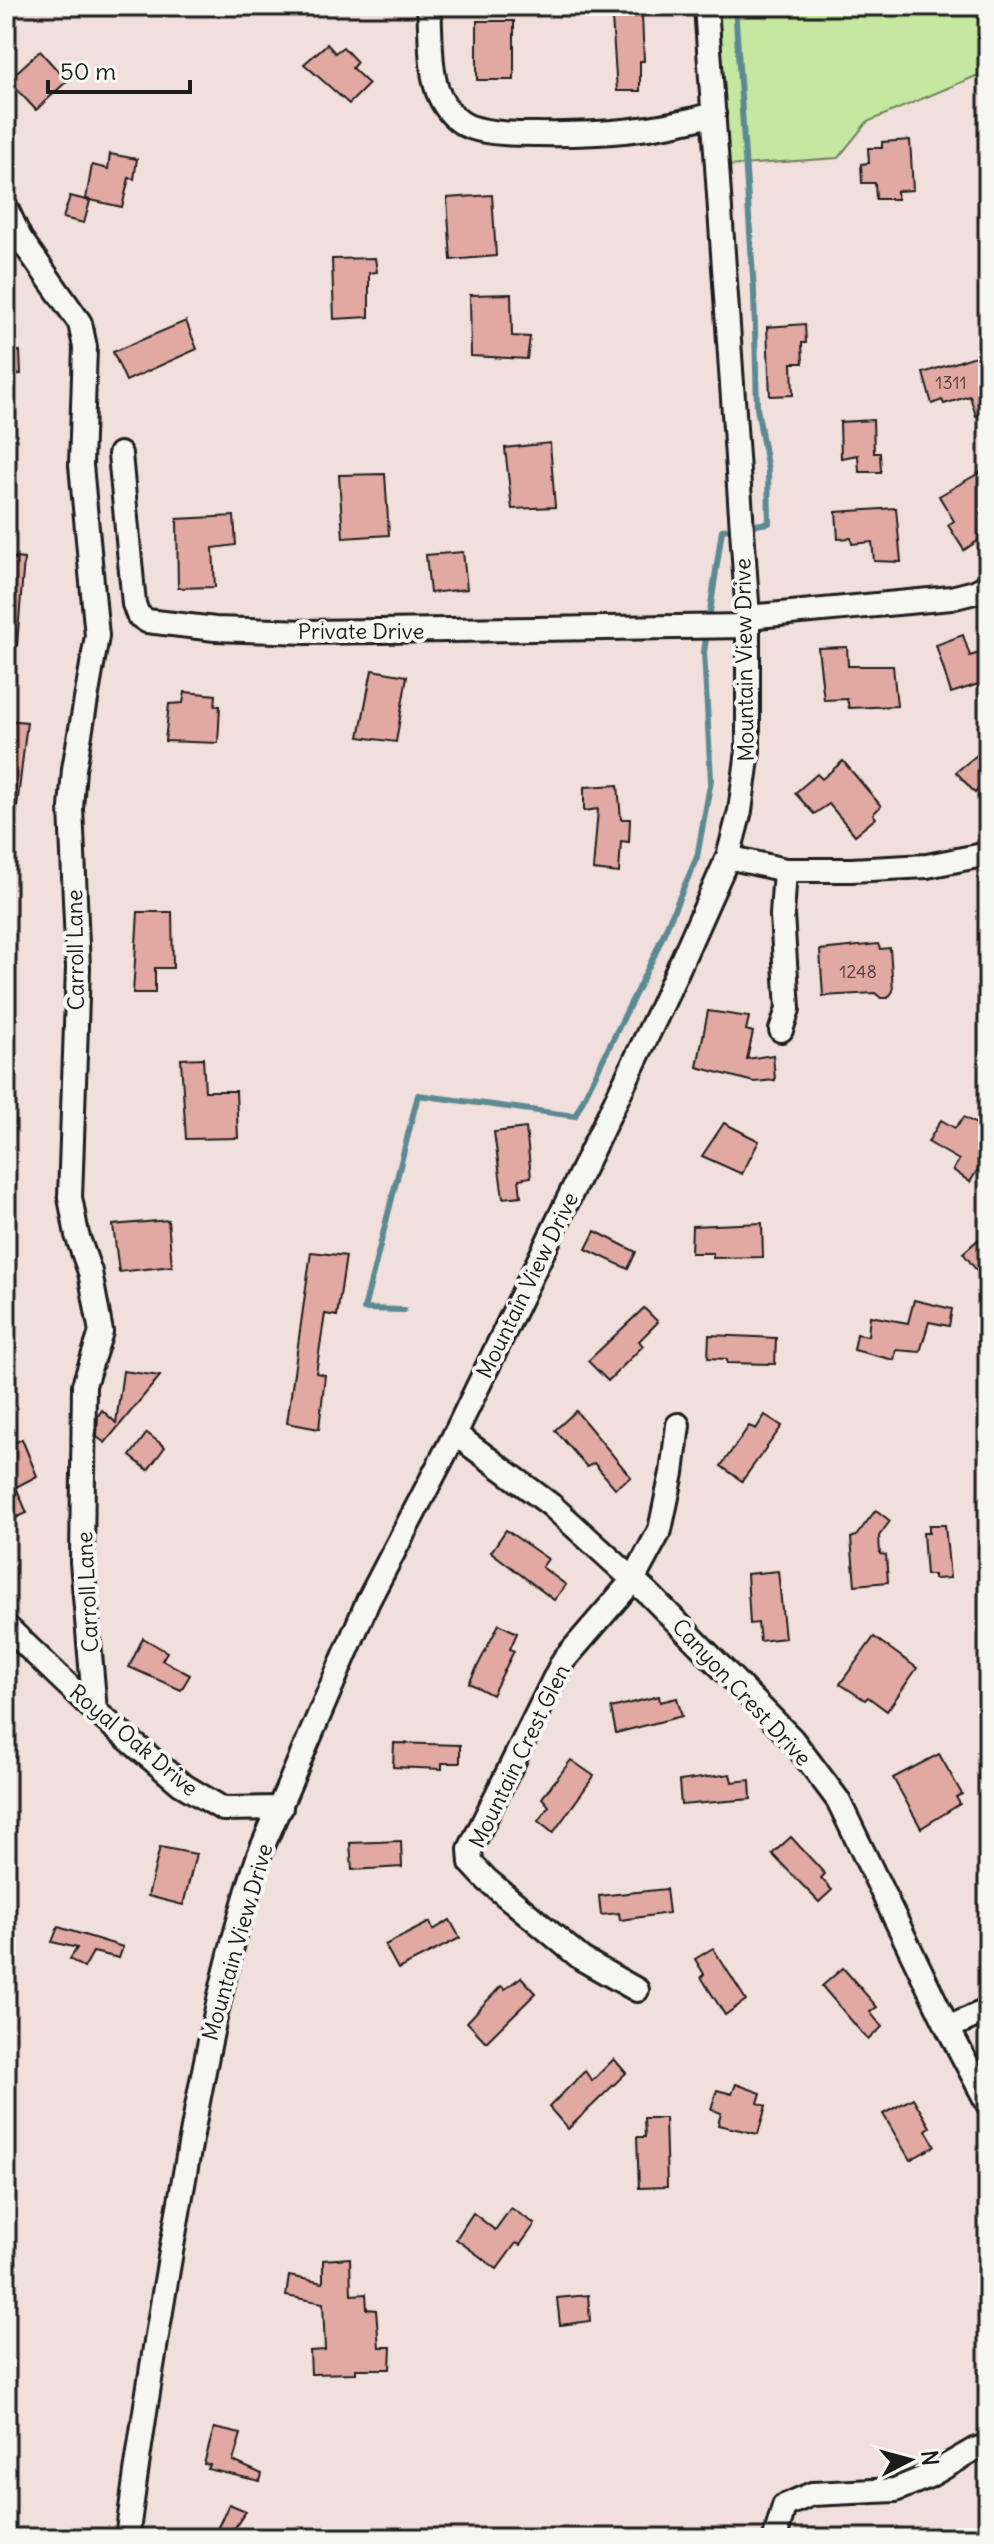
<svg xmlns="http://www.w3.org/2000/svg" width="994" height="2544" font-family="Delius,sans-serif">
  <rect width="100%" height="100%" fill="#f0dfda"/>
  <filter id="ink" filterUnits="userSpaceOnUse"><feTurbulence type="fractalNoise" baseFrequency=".0125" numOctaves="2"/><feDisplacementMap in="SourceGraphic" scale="16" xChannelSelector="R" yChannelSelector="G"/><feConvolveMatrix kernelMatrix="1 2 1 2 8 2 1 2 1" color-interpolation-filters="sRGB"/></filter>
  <g filter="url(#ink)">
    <path fill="#c5e7a0" stroke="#70825e" stroke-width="2" d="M716 6H988V71L867 122 838 158 727 166Z"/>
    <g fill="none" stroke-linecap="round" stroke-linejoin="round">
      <g stroke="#5b8a93" stroke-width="6">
        <path d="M735 6 754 292 757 408 768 471 769 523 748 526"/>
        <path d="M404 1310 364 1309 418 1095 575 1116 654 956 697 857 711 780 704 652 722 530 737 528"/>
      </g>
    </g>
    <g fill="#e2a8a2" stroke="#1c1c1c" stroke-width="2">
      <path d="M642 16 644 61H640V91H617L612 18Z"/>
      <rect x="477" y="21" width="37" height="59"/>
      <path d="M327 44 335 53 343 47 357 62 352 68 369 84 349 104 304 64Z"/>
      <path d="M40 51 67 81 36 110 8 80Z"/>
      <path d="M910 140 913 190 897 191V199H876L875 183H862L861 164 869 163 868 148H882V142Z"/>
      <path d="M110 154 137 159 134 179 129 178 122 207 86 199 92 165 108 169Z"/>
      <path d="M492 195 496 256 451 260 447 198Z"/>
      <path d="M70 196 90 201 84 223 63 218Z"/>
      <path d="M375 258 377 272 369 273V317L334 319 332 259Z"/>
      <path d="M511 294 512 336 530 337 527 359 471 356 470 295Z"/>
      <path d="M186 321 197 349 126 381 113 352Z"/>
      <path d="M805 324 806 343H802L803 363H792L793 395 770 396 767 327Z"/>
      <path d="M20 351 21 374 6 375V352Z"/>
      <path d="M982 354 988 372V412L976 416 970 396 944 404 942 400 932 404 923 373Z"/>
      <path d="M873 420 874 453H880L881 472H859L858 455 841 458 840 422Z"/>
      <path d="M550 443 555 507 512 509 505 448Z"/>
      <path d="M988 468V508L980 513 988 527V534L964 550 948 525 954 521 939 496Z"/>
      <path d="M385 474 389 535 343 538 339 475Z"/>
      <path d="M896 508 901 562 874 561 872 542 852 544 851 538 838 539 836 512Z"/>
      <path d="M234 516 236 545 213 548 215 587 178 588 177 519Z"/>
      <path d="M463 552 467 589 430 593 426 555Z"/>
      <path d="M6 557 24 559 17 645H6Z"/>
      <path d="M963 635 970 656 988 650V681L951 693 936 645Z"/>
      <path d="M847 647 848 666H893L897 706 849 708 847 699 824 700 818 648Z"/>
      <path d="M372 670 407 676 396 742 359 737Z"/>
      <path d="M185 692 216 695 215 706H220L218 743 165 741 169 704 183 703Z"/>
      <path d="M6 720 27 722 16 816 6 815Z"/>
      <path d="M988 746V780L975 793 956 772Z"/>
      <path d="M843 761 881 806 873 814 876 818 855 835 829 804 814 814 795 793 817 774 822 779Z"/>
      <path d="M618 785 621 819H630L629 842 621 841 619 873 593 870 598 809 584 811V787Z"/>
      <path d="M138 912H172L173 968H155V993H133Z"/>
      <path d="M878 944 880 949 890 948 893 991 888 998H881L875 993 823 996 820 950Z"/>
      <path d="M708 1011 749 1017 746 1030 753 1032 747 1059 773 1055 775 1080 754 1082 697 1067Z"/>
      <path d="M203 1058 205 1091H236L238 1138 186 1139 181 1059Z"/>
      <path d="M964 1117 988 1131V1153L970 1182 953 1170 959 1160 928 1142 941 1120 955 1128Z"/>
      <path d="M724 1123 759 1141 742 1174 702 1156Z"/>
      <path d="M526 1128 531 1177 519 1179 521 1196 503 1198 494 1132Z"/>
      <path d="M168 1220 172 1266 119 1272 113 1225Z"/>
      <path d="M762 1223 763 1257 713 1258V1253H691L692 1226Z"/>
      <path d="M595 1231 636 1252 628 1269 586 1249Z"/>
      <path d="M988 1231V1285L963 1253Z"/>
      <path d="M311 1252 346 1256 337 1316 325 1314 322 1333 316 1373 325 1375 319 1429 287 1423Z"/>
      <path d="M914 1300 952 1309 949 1326 929 1322 920 1352 896 1350 894 1360 854 1350 857 1334 868 1336 870 1316 908 1323Z"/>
      <path d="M644 1308 658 1322 639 1341 643 1346 608 1381 588 1361Z"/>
      <path d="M709 1335 776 1338 775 1364 727 1363V1359L708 1358Z"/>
      <path d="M123 1371 160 1376 105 1443 97 1437 98 1416 102 1410 116 1423Z"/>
      <path d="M576 1411 631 1477 615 1488 594 1463 587 1467 555 1430Z"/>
      <path d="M765 1415 782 1426 742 1481 721 1466 749 1426 756 1429Z"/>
      <path d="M147 1433 165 1447 148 1470 130 1456Z"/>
      <path d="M22 1439 37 1476 16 1487 27 1513 6 1522V1448Z"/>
      <path d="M876 1510 890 1521 879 1536 880 1554 886 1555 888 1582 855 1585 851 1538 856 1536Z"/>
      <path d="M929 1525H945L950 1578 934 1579V1575H926L923 1533H929Z"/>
      <path d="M506 1530 548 1559 542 1567 566 1585 554 1600 491 1552Z"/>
      <path d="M778 1571 785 1638 760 1641 758 1623 750 1624 747 1574Z"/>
      <path d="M499 1624 517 1633 510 1649 514 1651 492 1695 469 1683Z"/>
      <path d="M874 1637 917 1668 887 1711 868 1697 865 1700 840 1684Z"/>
      <path d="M143 1638 167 1652 162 1660 190 1675 181 1690 129 1667Z"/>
      <path d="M659 1696 660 1702 677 1698 682 1716 616 1733 611 1708Z"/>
      <path d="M394 1743 460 1745V1763H442V1769L393 1767Z"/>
      <path d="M939 1754 962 1794 956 1797 960 1804 921 1828 893 1778Z"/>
      <path d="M571 1760 594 1776 553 1833 538 1821 549 1806 542 1798Z"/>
      <path d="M730 1774 732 1782 750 1780 751 1799 681 1805 679 1781Z"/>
      <path d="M791 1837 825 1874 821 1878 832 1890 819 1902 772 1854Z"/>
      <path d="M401 1841 402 1867 352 1870 350 1843Z"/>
      <path d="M160 1847 196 1854 183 1905 148 1896Z"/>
      <path d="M666 1889 669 1913 620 1920 619 1913 601 1915 599 1896Z"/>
      <path d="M450 1920 460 1938 398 1969 385 1945 430 1922 433 1930Z"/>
      <path d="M58 1927 123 1947 119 1958 93 1952 84 1968 70 1959 77 1948 52 1942Z"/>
      <path d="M713 1948 746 2000 725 2015 701 1977 704 1974 695 1959Z"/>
      <path d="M843 1968 877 2007 870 2012 882 2027 868 2040 822 1986Z"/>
      <path d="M521 1977 536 1993 486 2042 467 2022 501 1986 505 1989Z"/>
      <path d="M614 2059 626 2073 568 2129 549 2107 585 2071 592 2081Z"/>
      <path d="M736 2084 761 2093 758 2103 766 2106 758 2134 718 2125 721 2113 711 2109 717 2090 732 2094Z"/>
      <path d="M913 2098 930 2127 926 2130 935 2146 910 2160 883 2114Z"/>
      <path d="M644 2118H665L667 2187 639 2188 637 2137H645Z"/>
      <path d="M511 2208 535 2224 520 2245 516 2243 497 2269 456 2239 473 2213 495 2230Z"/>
      <path d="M350 2258 351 2295 366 2294 367 2309 376 2310 379 2347H391L390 2369H356V2373L311 2374 310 2351 325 2350 323 2303 286 2296 289 2276 323 2283V2260Z"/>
      <path d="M588 2295 590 2321 560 2325 557 2298Z"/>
      <path d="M214 2428 241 2434 233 2461 262 2474 260 2481 208 2469 210 2465 204 2464Z"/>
      <path d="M229 2504 246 2511 228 2538H220L218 2527Z"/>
    </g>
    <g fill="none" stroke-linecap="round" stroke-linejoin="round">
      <g stroke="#1c1c1c" stroke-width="28">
        <g id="minor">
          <path d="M429 6C431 32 429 75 440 97 446 110 457 122 470 127 491 134 516 134 537 134 599 135 654 131 714 114"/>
          <path d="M6 208 20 238 80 323 85 347 81 465 97 636 74 769 71 808 78 968 70 1197 77 1235 90 1272 101 1332 84 1385 82 1562 95 1711"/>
          <path d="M120 454 134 604 138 615 147 621 215 629 307 632 748 626"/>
          <path d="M748 617 951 598 975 592 988 585"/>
          <path d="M728 857 785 870H851L927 866 988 854"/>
          <path d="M781 1030 788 1009 782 915 785 870"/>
          <path d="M455 1434 551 1505 651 1596 792 1739 838 1800 948 2028 988 2104"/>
          <path d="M6 1626 95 1711 181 1784 223 1809 281 1808"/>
          <path d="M637 1990 582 1959 487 1880 471 1863 470 1849 563 1661 633 1580 660 1530 672 1473 678 1425"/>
          <path d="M948 2028 988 2010"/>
          <path d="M127 2538C143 2418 162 2299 184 2179 203 2070 224 1960 259 1855L368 1601 455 1434 662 1005 728 857 740 811 748 751V617L706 6"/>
          <path d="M775 2538 784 2506 812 2494 895 2490 929 2476 974 2450 988 2445"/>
        </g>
      </g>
      <use href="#minor" stroke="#f6f6f2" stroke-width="22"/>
    </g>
  </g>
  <g text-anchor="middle" stroke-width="8" stroke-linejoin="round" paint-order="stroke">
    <g font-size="18" fill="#4e3f3e">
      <text x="951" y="389">1311</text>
      <text x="858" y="978">1248</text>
    </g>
    <g font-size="22" fill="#1c1c1c" stroke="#f6f6f2">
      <text x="361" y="639">Private Drive</text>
      <text transform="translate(744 660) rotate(-91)" y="8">Mountain View Drive</text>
      <text transform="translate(75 950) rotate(-91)" y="8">Carroll Lane</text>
      <text transform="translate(527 1285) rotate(-64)" y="8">Mountain View Drive</text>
      <text transform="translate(87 1592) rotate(-93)" y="8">Carroll Lane</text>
      <text transform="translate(742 1692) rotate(47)" y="8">Canyon Crest Drive</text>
      <text transform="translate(134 1740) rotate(40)" y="8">Royal Oak Drive</text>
      <text transform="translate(519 1756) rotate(-64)" y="8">Mountain Crest Glen</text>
      <text transform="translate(237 1942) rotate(-74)" y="8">Mountain View Drive</text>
    </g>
  </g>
  <rect width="994" height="2544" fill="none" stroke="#f6f6f2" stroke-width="32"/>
  <rect x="16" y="16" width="962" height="2512" fill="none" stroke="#1c1c1c" stroke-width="3" filter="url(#ink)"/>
  <g transform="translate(910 2460) rotate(84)" stroke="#f6f6f2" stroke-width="6" paint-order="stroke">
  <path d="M0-6L14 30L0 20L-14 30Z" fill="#1c1c1c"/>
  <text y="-12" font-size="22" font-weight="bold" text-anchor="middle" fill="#1c1c1c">N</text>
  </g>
  <path d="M48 80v12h142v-12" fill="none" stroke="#1c1c1c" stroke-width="4"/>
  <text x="60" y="80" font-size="24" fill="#1c1c1c" stroke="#f6f6f2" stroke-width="6" paint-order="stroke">50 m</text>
</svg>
